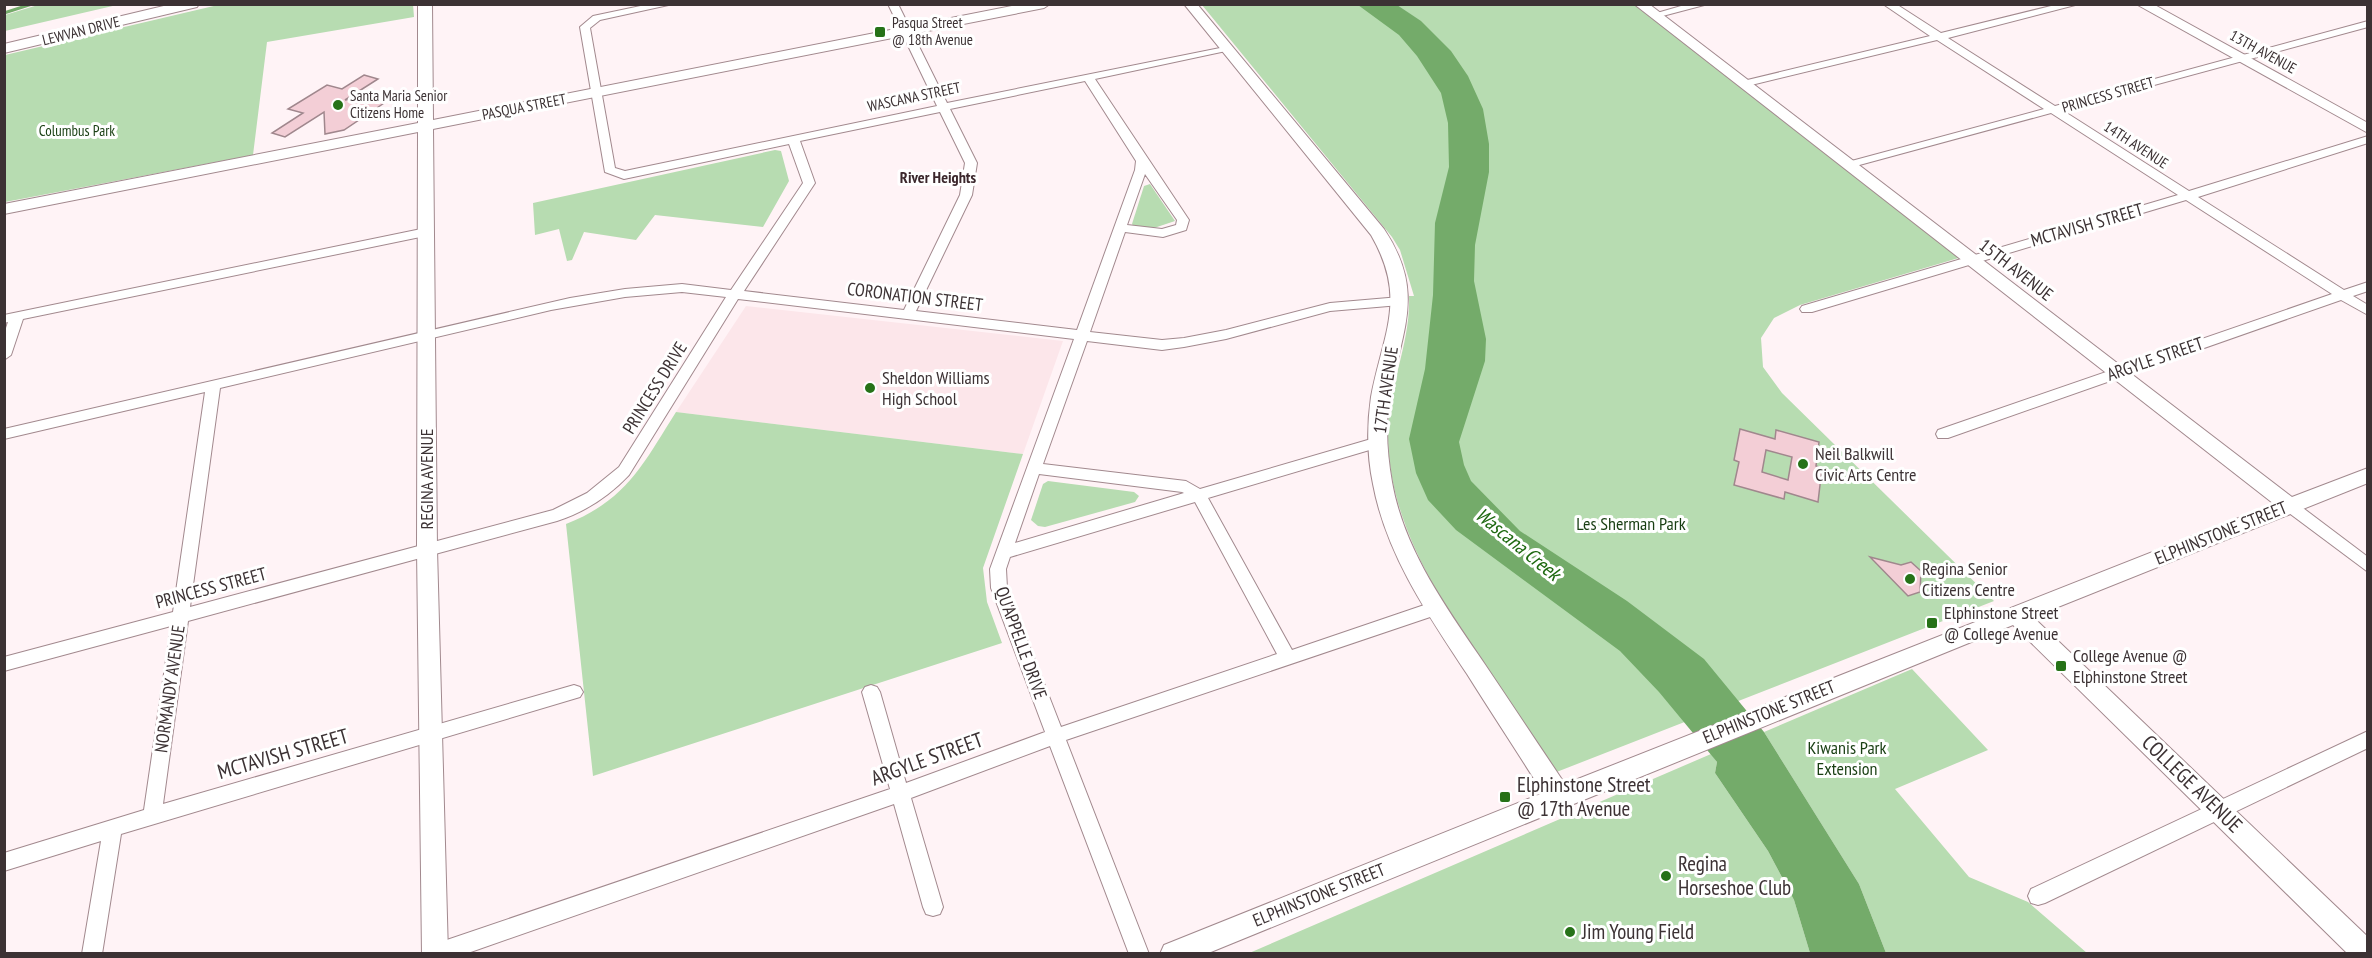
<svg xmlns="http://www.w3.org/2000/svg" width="2372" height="958" font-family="'PT Sans Narrow',sans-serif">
  <rect width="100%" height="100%" fill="#fff3f6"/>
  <path fill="#fce6ea" d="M746 306 1063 341 1023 454 676 412Z"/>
  <g fill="#b7dcb1">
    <path d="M413 4 414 17 267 42 253 155 5 202V55L218 5Z"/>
    <path d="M38 5V4L117 5 5 31V15Z"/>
    <path d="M1202 5H1635L1962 257 1800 305 1774 318 1761 338 1763 367 1782 393 1994 601 1554 773C1530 736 1506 699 1482 662 1437 595 1390 523 1388 439 1386 390 1411 345 1409 296H1414L1400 250 1392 237Z"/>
    <path d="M775 150 781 151 789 181 763 227 655 215 636 240 584 232 572 260 567 261 559 229 535 235 533 203Z"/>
    <path d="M1150 184 1175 221 1154 228 1134 227 1132 224 1144 186Z"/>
    <path d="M676 412 1023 454 983 568 987 602 1002 643 593 776 566 524C627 500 643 464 676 412Z"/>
    <path d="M1048 481 1134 492 1139 496 1135 502 1045 527 1038 526 1031 520 1043 484Z"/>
    <path d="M1912 669 1988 750 1895 789 1969 877 2028 902 2087 953H1886L1859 884 1764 732Z"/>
    <path d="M1711 754 1717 762 1715 773 1768 851 1794 900 1810 953 1247 954Z"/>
  </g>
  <path fill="#74ab6a" d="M1358 5H1397L1421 21 1451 51 1468 76 1483 109 1489 144V172L1475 245 1474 281 1486 339 1485 361 1459 442 1464 465 1471 481 1520 531 1627 601 1704 659 1764 732 1859 884 1886 953H1810L1794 900 1768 851 1715 773 1717 762 1659 692 1620 651 1456 530 1428 500 1416 473 1409 439 1425 369 1433 295 1435 223 1449 167 1448 123 1441 93 1417 56 1399 35Z"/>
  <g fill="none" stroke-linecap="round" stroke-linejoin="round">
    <path stroke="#74ab6a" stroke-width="3" d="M4 13 32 4"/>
  </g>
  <g fill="#f3ced6" stroke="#a0878d" stroke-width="1.5" fill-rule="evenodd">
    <path d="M364 75 378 79 345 100 402 91 344 130 325 134 324 112 285 137 272 133 303 113 288 109 327 85 342 89Z"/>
    <path d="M1740 429 1775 439 1776 430 1819 442 1816 466 1822 468 1818 502 1785 492 1784 499 1734 485 1739 462 1734 460ZM1766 450 1792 457 1788 480 1762 472Z"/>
    <path d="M1870 557 1901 565 1911 562 1921 571 1920 592 1908 596Z"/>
  </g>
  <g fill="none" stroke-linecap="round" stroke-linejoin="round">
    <g stroke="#a2898e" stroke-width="2">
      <g id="minor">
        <path d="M650 4H673L600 20 590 28 615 168 625 171 937 106 888 4H898L947 103 1230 46 1231 48 1226 51 1095 79 1189 220 1186 230 1163 237 1125 232 1090 332 1162 340 1184 338 1226 330 1330 303 1400 297 1407 301 1400 305 1330 311 1226 339 1184 347 1162 350 1087 341 1043 464 1186 481 1200 489 1378 437 1383 438 1385 442 1383 446 1208 498 1292 650 1436 601 1442 603 1444 608 1442 613 1066 740 1149 954H1129L1050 746 911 798 943 907 940 914 933 916 926 914 923 907 894 804 465 954H425L428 947 435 944 890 789 862 692 865 687 871 685 877 687 880 692 906 783 1045 732 991 588 990 569 1074 339 738 299 629 475C609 496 585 512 557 521L188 621 163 804 574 685 580 687 583 692 580 697 121 834 102 954H82L101 841 4 871V853L144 810 171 626 4 671V657L173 612 205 392 4 439V429L570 298 625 289 682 284 731 290 803 183 789 144 624 179 605 172 580 27 593 16ZM1085 81 1136 161 1135 170 1077 330 916 311 972 195 977 163 950 109ZM940 112 965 163 960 195 904 310 744 291 815 183 800 141ZM1145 174 1177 220 1176 225 1162 229 1127 225ZM682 292 726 297 619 467 587 493 553 510 190 607 220 388 551 310 625 297ZM1039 474 1182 492 1184 493 1015 543ZM1195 502 1277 654 1061 727 1007 588 1006 569 1010 557Z"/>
        <path d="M1688 4H1708L1655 18 1650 15Z"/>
        <path d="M1883 4H1896L1941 33 2059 4H2079L1948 38 2055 106 2368 21V27L2062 110 2189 191 2368 136V143L2198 197 2344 290 2368 282V291L2353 296 2368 305V315L2341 300 1948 438H1938L1936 434 1938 430 2332 294 2186 200 1812 312H1802L1800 309 1802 306 2178 195 2051 113 1852 167H1844V163L2044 109 1937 40 1743 87 1738 84 1739 82 1930 36Z"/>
        <path d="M426 228 430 229 432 232 430 235 23 319 11 355 4 360V334L8 322 4 323V315Z"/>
        <path d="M2290 500 2295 502 2368 557V572L2285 510 2282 506 2285 502Z"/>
        <path d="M2368 731V748L2045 903 2038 905 2031 903 2028 896 2031 889Z"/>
      </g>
    </g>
    <g stroke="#a2898e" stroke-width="2">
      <g id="tertiary">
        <path d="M418 4H432L433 120 1022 4H1050L1044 8 433 129 437 549 448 954H422L417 549 418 132 4 214V204L418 123Z"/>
        <path d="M1184 4H1197L1384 229C1426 292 1402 329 1390 395 1385 423 1387 454 1392 482 1404 550 1446 607 1484 663 1511 703 1538 744 1565 784L2274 504 1634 4H1649L2292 497 2368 468V483L2033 617 2368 937V954H2348L2013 625 1206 954H1160L1164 945 1543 793C1518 753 1492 714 1467 674 1428 615 1386 554 1373 484 1367 456 1367 425 1371 397 1383 333 1408 299 1371 235Z"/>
        <path d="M2136 4H2153L2368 123V133Z"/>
      </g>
    </g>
    <g stroke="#a2898e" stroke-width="2">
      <path id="secondary" d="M172 4H199L197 7 4 53V44Z"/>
    </g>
    <use href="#minor" fill="#fff" fill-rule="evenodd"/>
    <use href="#tertiary" fill="#fff" fill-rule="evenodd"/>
    <use href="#secondary" fill="#fff" fill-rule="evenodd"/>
  </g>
  <g fill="#267218" stroke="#fff" stroke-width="2">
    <rect x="874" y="26" width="12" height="12" rx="3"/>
    <circle cx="338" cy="105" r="6"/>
    <circle cx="870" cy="388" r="6"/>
    <circle cx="1803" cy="464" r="6"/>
    <circle cx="1910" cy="579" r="6"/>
    <rect x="1926" y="617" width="12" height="12" rx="3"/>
    <rect x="2055" y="660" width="12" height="12" rx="3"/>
    <rect x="1499" y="791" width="12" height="12" rx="3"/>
    <circle cx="1666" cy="876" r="6"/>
    <circle cx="1570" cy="932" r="6"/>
  </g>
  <g text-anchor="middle" stroke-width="6" stroke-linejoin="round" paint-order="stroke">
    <g font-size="15" fill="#3c3234" stroke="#fff" text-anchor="start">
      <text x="892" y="28">Pasqua Street<tspan x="892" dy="17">@ 18th Avenue</tspan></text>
      <text x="350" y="101">Santa Maria Senior<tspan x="350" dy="17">Citizens Home</tspan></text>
    </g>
    <g font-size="15" fill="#3c3234" stroke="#fff">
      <text transform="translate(81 31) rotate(-14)" y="5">LEWVAN DRIVE</text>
      <text transform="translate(2263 52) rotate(29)" y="5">13TH AVENUE</text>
      <text transform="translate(2108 95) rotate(-16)" y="5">PRINCESS STREET</text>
      <text transform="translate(914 97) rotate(-12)" y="5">WASCANA STREET</text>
      <text transform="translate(524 107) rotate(-11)" y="5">PASQUA STREET</text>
      <text transform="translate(2136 145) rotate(33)" y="5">14TH AVENUE</text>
    </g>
    <g font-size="15" fill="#183e12" stroke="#fff">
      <text x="77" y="136">Columbus Park</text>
    </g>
    <g font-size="16" font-weight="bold" fill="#3b272c" stroke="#fff">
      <text x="938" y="183">River Heights</text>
    </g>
    <g font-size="18" fill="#3c3234" stroke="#fff">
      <text transform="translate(2087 225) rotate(-16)" y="6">MCTAVISH STREET</text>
      <text transform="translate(2016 270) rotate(38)" y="6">15TH AVENUE</text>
      <text transform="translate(915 297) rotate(7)" y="6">CORONATION STREET</text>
      <text transform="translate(2155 359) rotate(-19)" y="6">ARGYLE STREET</text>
      <text transform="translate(655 388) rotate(-58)" y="6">PRINCESS DRIVE</text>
      <text transform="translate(1386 390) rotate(-82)" y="6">17TH AVENUE</text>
      <text transform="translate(427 479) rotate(-90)" y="6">REGINA AVENUE</text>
      <text transform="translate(2221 533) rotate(-22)" y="6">ELPHINSTONE STREET</text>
      <text transform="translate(211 588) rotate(-15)" y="6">PRINCESS STREET</text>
      <text transform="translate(1021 643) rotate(70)" y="6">QU'APPELLE DRIVE</text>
      <text transform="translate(170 689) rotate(-82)" y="6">NORMANDY AVENUE</text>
      <text transform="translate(1769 712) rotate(-22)" y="6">ELPHINSTONE STREET</text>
      <text transform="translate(1319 895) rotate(-22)" y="6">ELPHINSTONE STREET</text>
    </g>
    <g font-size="18" fill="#3c3234" stroke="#fff" text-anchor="start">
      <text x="882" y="384">Sheldon Williams<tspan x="882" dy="21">High School</tspan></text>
      <text x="1815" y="460">Neil Balkwill<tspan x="1815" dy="21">Civic Arts Centre</tspan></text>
      <text x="1922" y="575">Regina Senior<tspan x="1922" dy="21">Citizens Centre</tspan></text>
      <text x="1944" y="619">Elphinstone Street<tspan x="1944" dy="21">@ College Avenue</tspan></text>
      <text x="2073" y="662">College Avenue @<tspan x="2073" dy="21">Elphinstone Street</tspan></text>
    </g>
    <g font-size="18" fill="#183e12" stroke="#fff">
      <text x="1631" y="530">Les Sherman Park</text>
      <text x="1847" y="754">Kiwanis Park<tspan x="1847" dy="21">Extension</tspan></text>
    </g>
    <g font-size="20" font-style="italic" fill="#1e6910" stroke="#fff">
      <text transform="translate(1518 544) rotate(39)" y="7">Wascana Creek</text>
    </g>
    <g font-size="21" fill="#3c3234" stroke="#fff">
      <text transform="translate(283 754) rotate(-16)" y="7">MCTAVISH STREET</text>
      <text transform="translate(927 759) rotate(-20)" y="7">ARGYLE STREET</text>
      <text transform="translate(2192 784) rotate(44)" y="7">COLLEGE AVENUE</text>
    </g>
    <g font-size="21" fill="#3c3234" stroke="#fff" text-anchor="start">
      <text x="1517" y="792">Elphinstone Street<tspan x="1517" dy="24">@ 17th Avenue</tspan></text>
      <text x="1678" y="871">Regina<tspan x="1678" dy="24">Horseshoe Club</tspan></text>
      <text x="1582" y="939">Jim Young Field</text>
    </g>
  </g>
  <rect width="2372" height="958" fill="none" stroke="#3c3234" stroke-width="12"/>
</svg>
